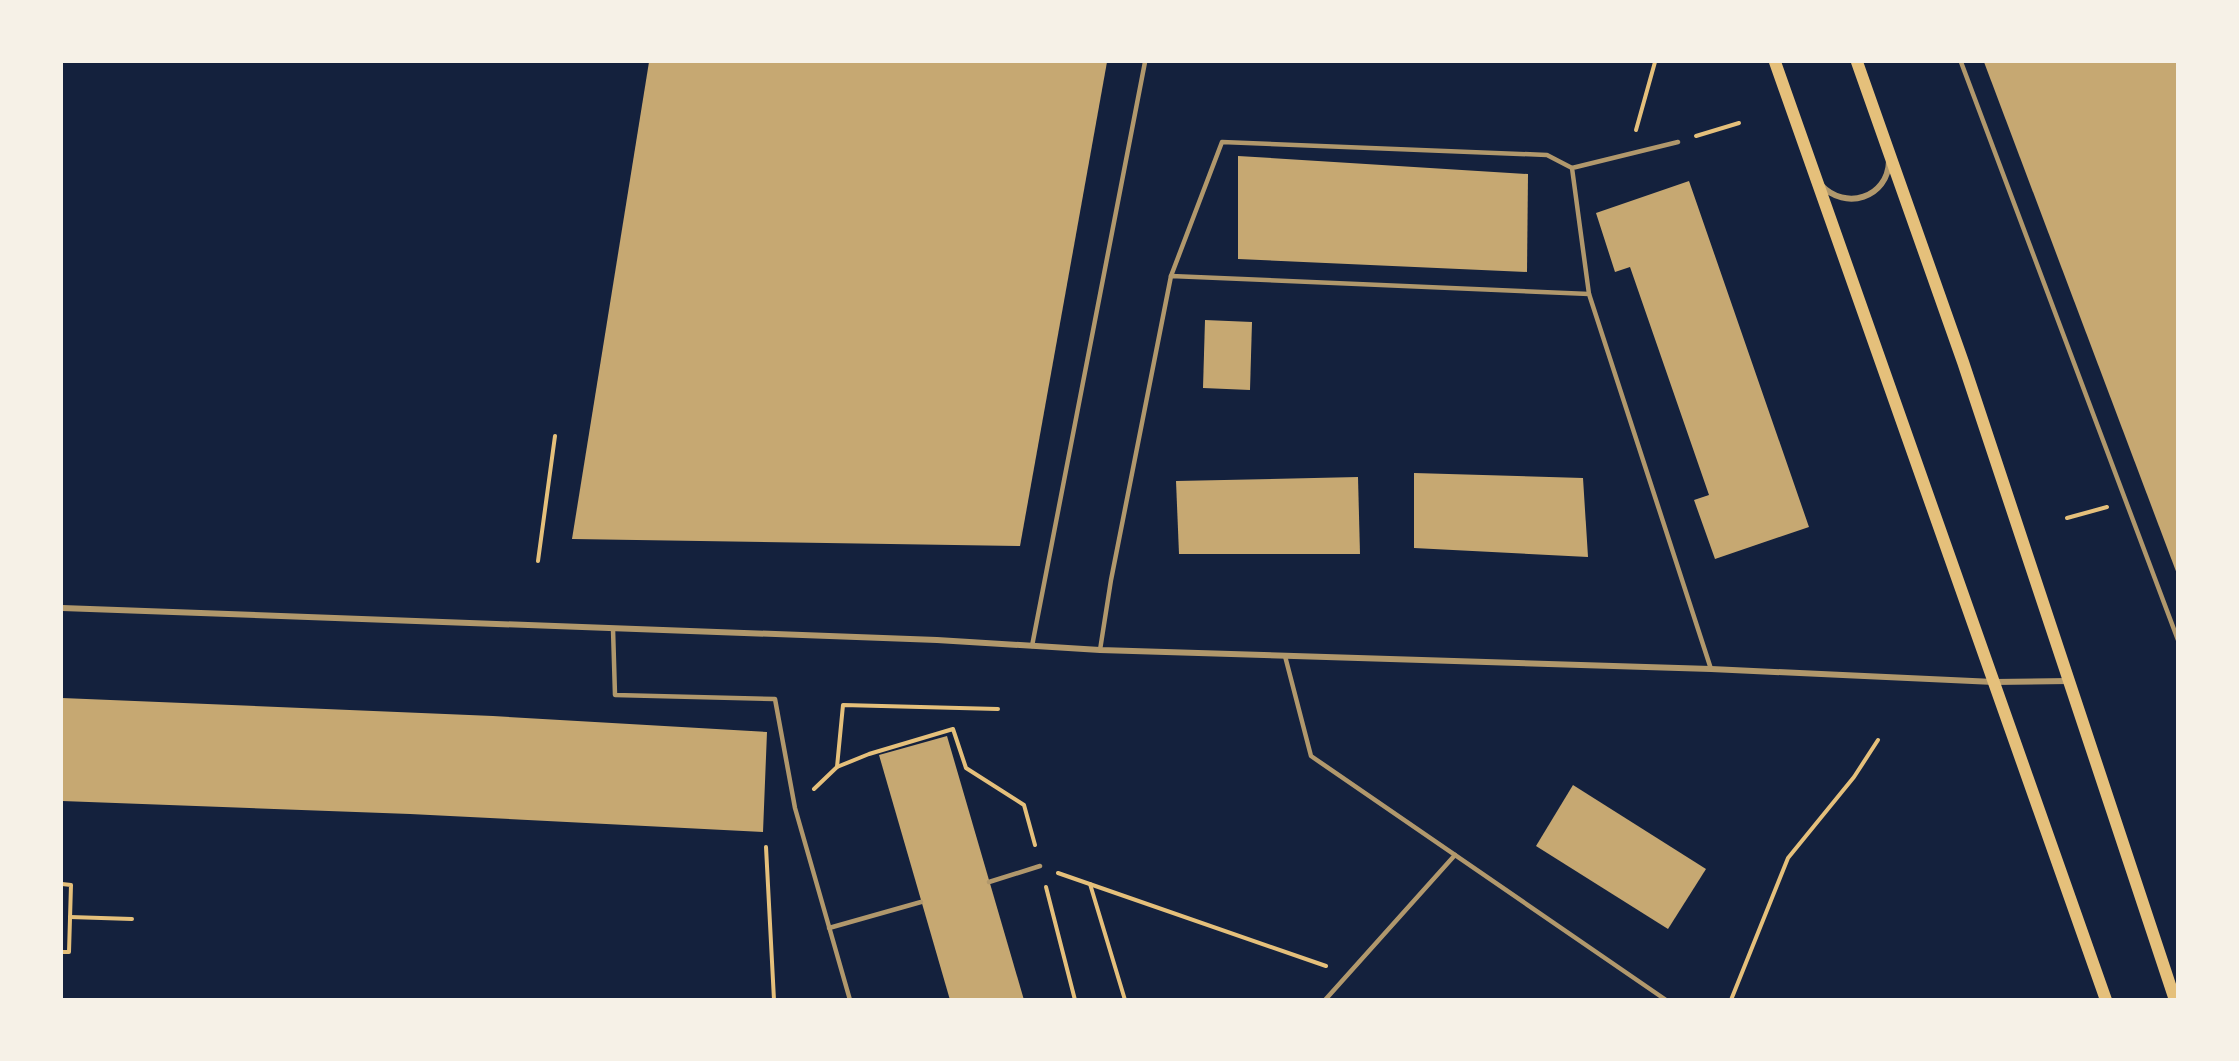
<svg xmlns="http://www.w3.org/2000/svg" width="2239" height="1061" font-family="'Alegreya Sans',sans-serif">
  <rect width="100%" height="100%" fill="#14213d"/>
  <g fill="#c6a872">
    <path d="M649 62H1107L1020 546 572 539Z"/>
    <path d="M1984 62H2178V574H2177Z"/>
    <path d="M1238 156 1528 174 1527 272 1238 259Z"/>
    <path d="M1689 181 1809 527 1715 559 1694 500 1709 495 1700 469 1630 267 1615 272 1596 213Z"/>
    <path d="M1205 320 1252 322 1250 390 1203 388Z"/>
    <path d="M1414 473 1583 478 1588 557 1414 548Z"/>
    <path d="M1358 477 1360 554H1179L1176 481Z"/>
    <path d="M62 698 493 716 767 732 763 832 410 814 62 801Z"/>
    <path d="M947 736 1024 1000H950L879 755Z"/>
    <path d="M1573 785 1706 869 1668 929 1536 846Z"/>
  </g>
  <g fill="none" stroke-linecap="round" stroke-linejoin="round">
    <g stroke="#e5c07b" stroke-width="4">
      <path d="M1636 130 1655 62"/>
      <path d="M1696 136 1739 123"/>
      <path d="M2067 518 2107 507"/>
      <path d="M538 561 555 436"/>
      <path d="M837 767 843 705 998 709"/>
      <path d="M814 789 837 767 869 754 953 729 966 768 1024 805 1035 845"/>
      <path d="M766 847 774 1000"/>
      <path d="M1058 873 1326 966"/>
      <path d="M62 884 71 885 69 952H62"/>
      <path d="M1090 884 1125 1000"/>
      <path d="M1046 887 1075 1000"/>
      <path d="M70 917 132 919"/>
      <path d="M1731 1000 1788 858 1854 777 1878 740"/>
    </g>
    <g stroke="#b1986c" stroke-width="4.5">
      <path d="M1961 62 2178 640"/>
      <path d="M1171 276 1222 142 1547 155 1572 168"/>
      <path d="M1589 294 1572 168 1678 142"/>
      <path d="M613 629 615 695 775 699 795 808 850 1000"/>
      <path d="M1032 646 1145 62"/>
      <path d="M1100 650 1111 580 1171 276 1589 294 1711 669"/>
      <path d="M1285 656 1311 756 1666 1000"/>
      <path d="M989 882 1040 866"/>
      <path d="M829 928 921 902"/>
      <path d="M1325 1000 1455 855"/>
    </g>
    <g stroke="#b1986c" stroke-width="6">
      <path d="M1821 185C1845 211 1888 198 1889 161"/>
      <path d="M62 608 937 640 1100 650 1711 669 1994 682 2069 681"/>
    </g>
    <g stroke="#e5c07b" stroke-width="12">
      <path d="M1775 62 2106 1000"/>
      <path d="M1857 62 1963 362 2175 1000"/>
    </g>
  </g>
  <rect width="2239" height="1061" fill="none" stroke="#f6f1e7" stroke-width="126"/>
</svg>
